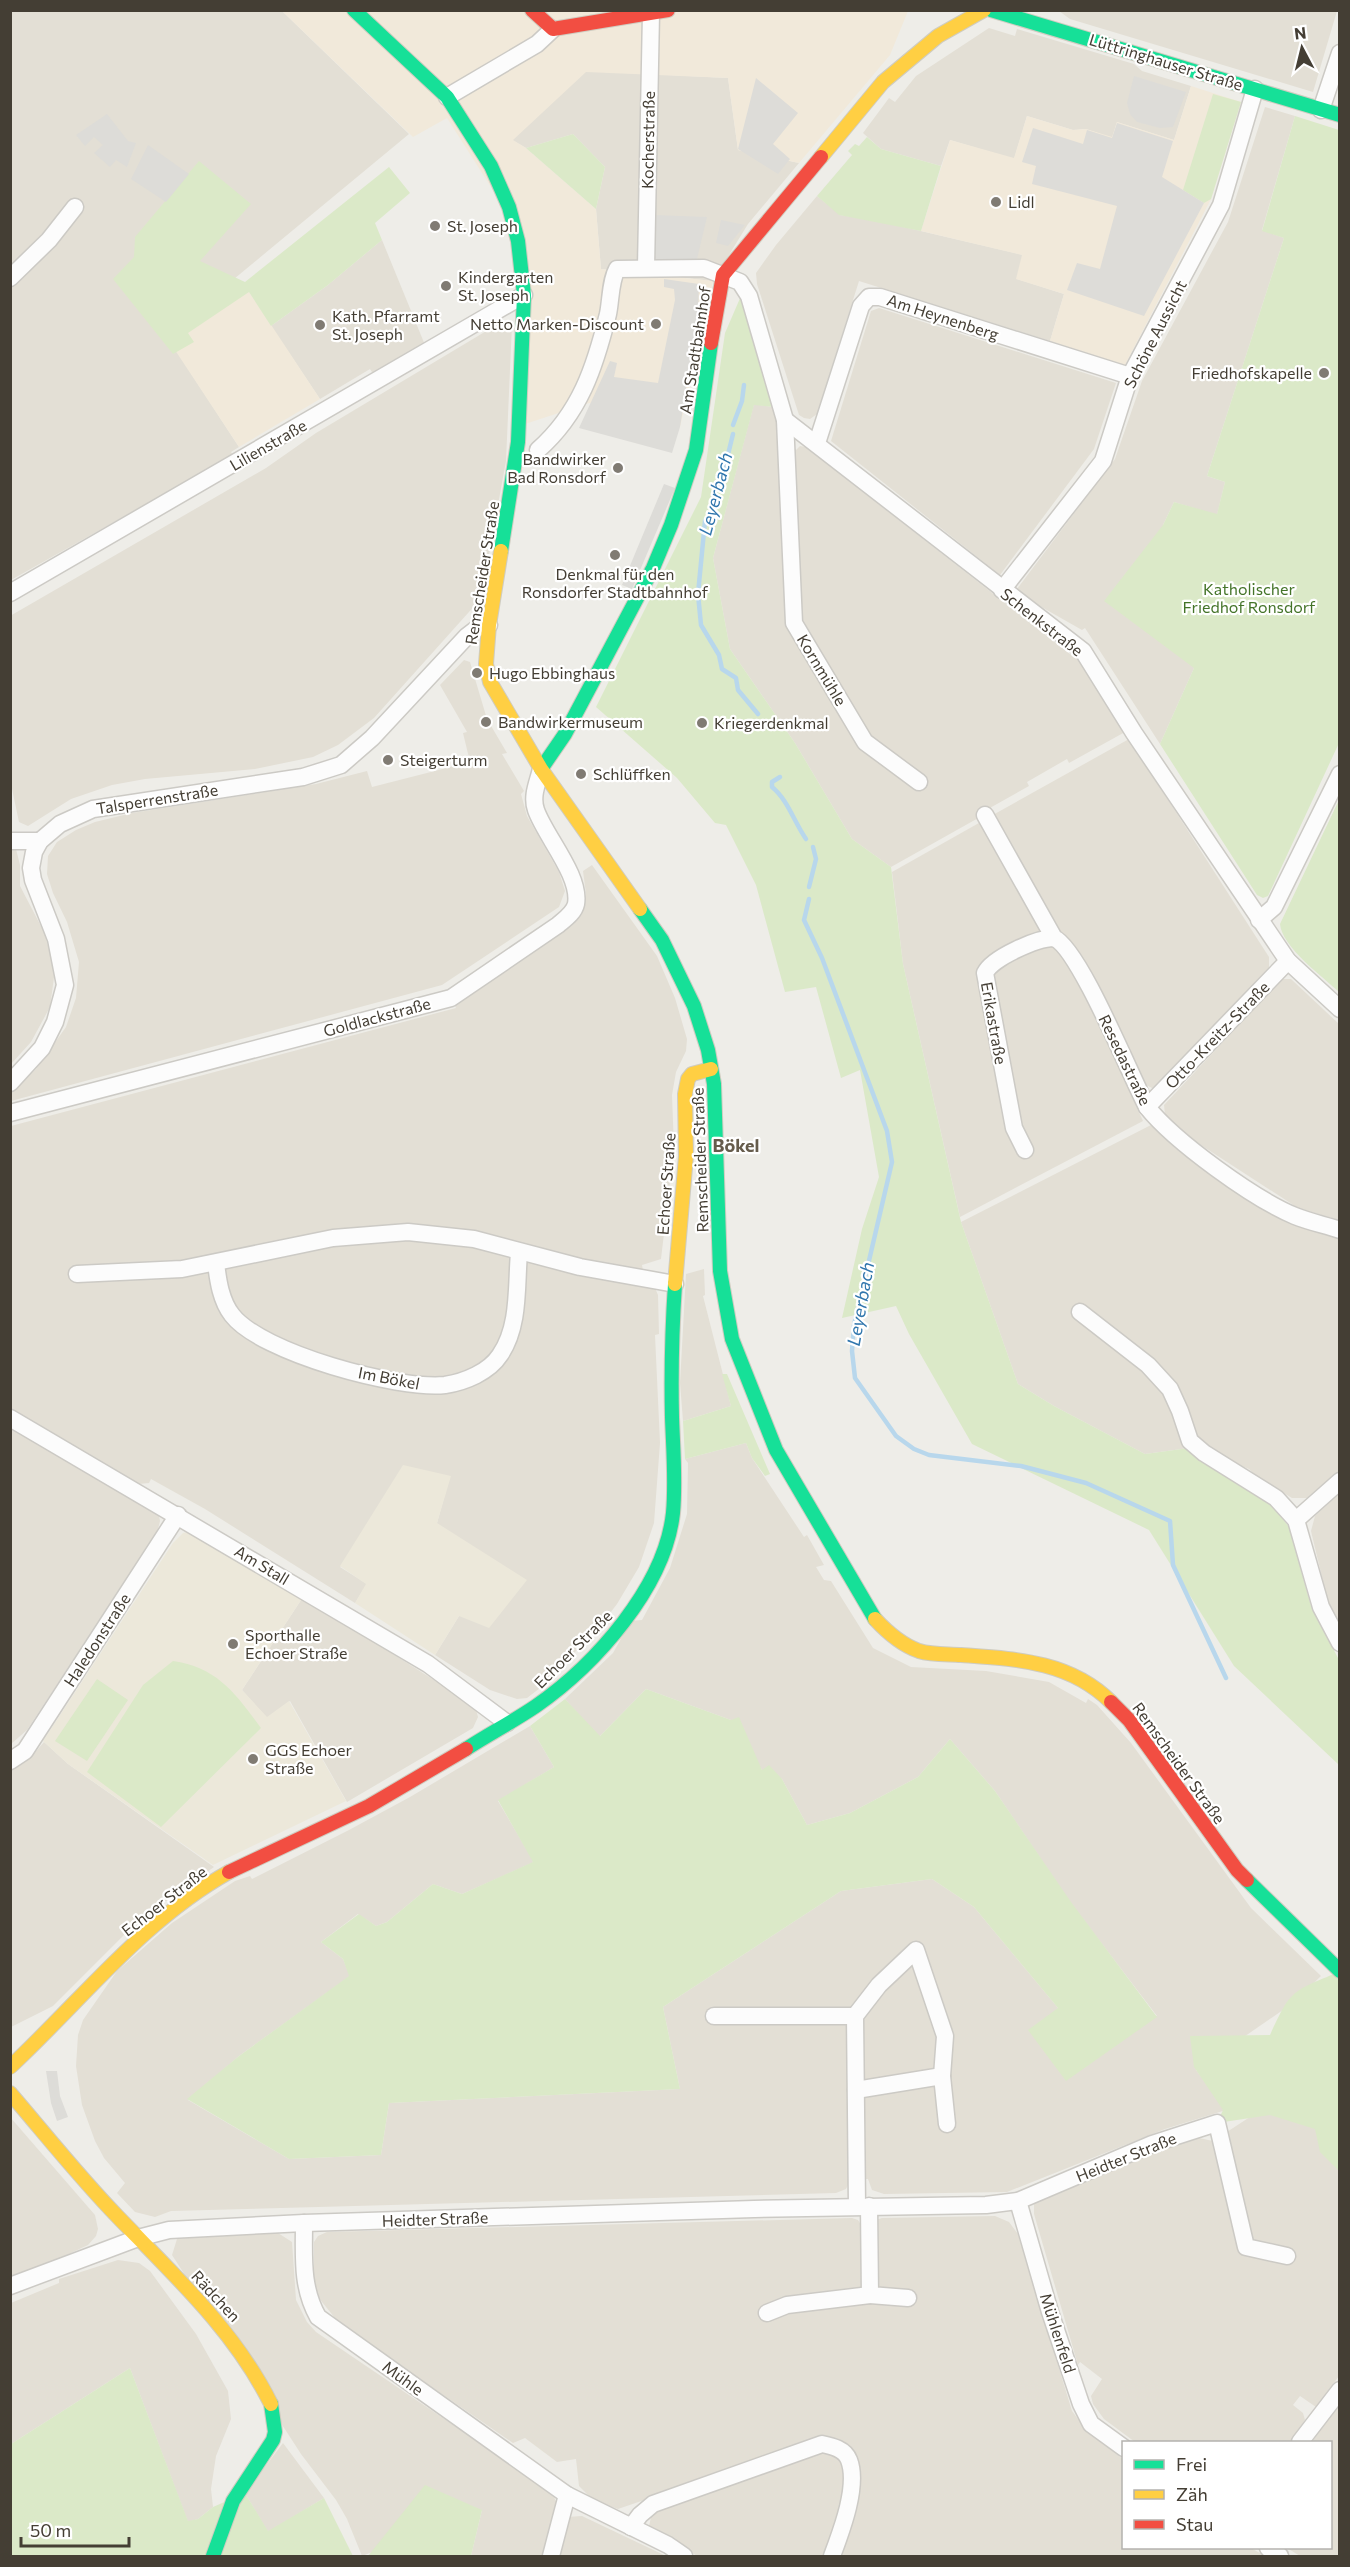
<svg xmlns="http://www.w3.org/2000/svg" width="1350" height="2567" font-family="Commissioner,sans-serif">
  <rect width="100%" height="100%" fill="#eeede8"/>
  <g fill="#e3dfd5">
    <path d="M11 11H282L409 134 205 303 168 338 239 447 231 452 233 455 11 580Z"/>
    <path d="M1059 11H1337L1313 92 1070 19Z"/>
    <path d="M989 28 1015 36 1017 29 1134 64 1142 71 1191 86 1174 140 1117 122 1112 138 1086 129 1073 130 1027 116 1014 159 950 140 941 166 881 149 863 133 889 98 895 102 916 76Z"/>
    <path d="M586 71 728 78 738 150 799 163 748 224 713 281 601 269 596 209 605 167 573 134 526 148 512 140Z"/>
    <path d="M1265 107 1295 116 1262 230 1284 238 1207 476 1225 482 1217 515 1174 502 1163 525 1194 668 1160 744 1085 628 1082 630 1038 605 1017 589 1115 459 1142 381 1228 222Z"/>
    <path d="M817 196 840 215 878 221 1023 255 1017 279 1064 294 1050 341 859 281 817 414 810 419 804 418 799 415 757 284 756 273 776 245Z"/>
    <path d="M382 240 425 345 374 375 370 369 320 399 271 326 328 285Z"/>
    <path d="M879 308 1116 383 1094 449 1000 575 831 441 871 311Z"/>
    <path d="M503 321 512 324 506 461 482 593 477 603 374 718 338 745 313 757 255 769 145 779 112 785 71 799 28 826 19 822 11 784 10 616 266 468 316 433Z"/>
    <path d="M754 404 772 407 777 421 796 450 800 446 806 447 1075 658 1077 657 1125 732 1069 763 1067 759 1027 782 1029 786 988 809 989 812 891 867 852 839 795 743 730 649 713 558Z"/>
    <path d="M464 660 470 662 487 719 507 753 502 754 524 791 521 794 527 816 559 872 565 891 559 907 442 985 11 1101V1093L36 1069 66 1027 76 998 79 962 67 922 53 893 47 874 48 856 57 842 76 830 95 822 132 813 316 784 367 771 372 787 470 762 463 733 467 732 440 685Z"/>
    <path d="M1129 739 1269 957V968L1154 1089 1144 1084 991 816Z"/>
    <path d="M986 819 1086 996 1143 1121 960 1217 903 964 892 872Z"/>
    <path d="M10 849H16L20 865V886L44 932 55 970 50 1007 31 1042 11 1064Z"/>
    <path d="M592 865 657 956 675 998 687 1039 686 1051 676 1072 672 1095 674 1148 661 1259 642 1265 645 1283 655 1288 658 1295 659 1334 655 1335 660 1443 654 1523 639 1567 617 1604 594 1634 539 1686 540 1688 527 1698 517 1699 490 1690 435 1655 459 1616 437 1523 450 1476 340 1567 367 1584 355 1603 205 1509 151 1479 149 1483 139 1484 11 1415V1126L456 1008 454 1004 576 920 586 894 583 871Z"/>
    <path d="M1282 979H1291L1339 1024V1220L1298 1208 1187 1136 1165 1115 1164 1105Z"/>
    <path d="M1151 1125 1175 1148 1291 1223 1339 1238V1471L1307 1498H1292L1257 1477 1249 1469 1213 1454 1189 1448 1145 1454 1054 1406 1018 1384 961 1222Z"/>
    <path d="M704 1269 705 1295 703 1296 731 1406 683 1421 680 1383 686 1274Z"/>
    <path d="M11 1426 158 1511 160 1521 157 1533 27 1730 11 1744Z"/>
    <path d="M746 1443 752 1458 804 1537 807 1535 824 1565 816 1567 824 1580 831 1581 873 1648 911 1667 986 1671 1049 1682 1086 1703 1088 1699 1097 1705 1131 1743 1251 1908 1321 1976 1293 2003 1196 2070 1226 2110 1165 2129 1007 2192 884 2194 872 2190 868 2179H851L846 2189 836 2193 171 2211 155 2217 135 2212 117 2193 125 2183 104 2158 95 2141 82 2105 76 2066 78 2035 83 2020 117 1971 172 1923 235 1881 250 1876 252 1879 349 1830 410 1797 530 1726 554 1767 498 1801 534 1862 462 1894 433 1884 387 1922 376 1926 358 1914 321 1942 343 1959 350 1976 239 2056 188 2100 289 2159 381 2155 389 2103 680 2089 663 2007 841 1891 932 1879 974 1907 1058 2008 1157 2016 1070 1902 995 1791 950 1739 918 1777 850 1813 807 1825 782 1779 762 1770 731 1720 646 1689 599 1737 565 1699 613 1653 631 1621 642 1620 670 1568 687 1514 688 1463 685 1459Z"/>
    <path d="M1339 1494V1624L1327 1598 1311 1531 1315 1516Z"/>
    <path d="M303 1597 475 1706 478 1717 473 1728 347 1802 290 1701 267 1718 242 1690Z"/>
    <path d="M44 1742 68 1764 214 1867 149 1913 147 1912 53 2006 11 2027V1766L33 1755Z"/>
    <path d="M1241 2112 1339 2118V2376L1316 2407 1300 2396 1293 2405 1303 2413 1305 2420 1291 2442H1135L1104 2419 1093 2404 1091 2396 1102 2379 1080 2362 1078 2365 1034 2214V2204L1040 2199 1172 2146 1199 2138 1213 2141 1253 2115Z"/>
    <path d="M10 2117 95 2215 98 2229 96 2236 88 2245 11 2281Z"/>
    <path d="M995 2216 1009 2222 1018 2234 1072 2411 1087 2431 1123 2459 1124 2548H1251L1265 2556H697L649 2526 656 2496 618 2509 593 2500 579 2486 576 2459 557 2462 525 2438 513 2443 339 2323 318 2297 314 2276V2242L318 2236 327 2232 852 2218 858 2220 861 2225 882 2218Z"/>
    <path d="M278 2233 292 2242 296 2300 307 2322 316 2332 493 2452 554 2497 557 2504 567 2517 582 2516 666 2556H471L482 2510 362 2556 347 2519 336 2500 301 2454 172 2255 177 2239 183 2236Z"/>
    <path d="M118 2260 139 2263 150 2271 196 2334 228 2391 231 2419 216 2456 211 2489 213 2507 198 2519 188 2522 130 2368 11 2444V2303L59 2283V2279Z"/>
    <path d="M1339 2404V2556H1300L1287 2548H1330V2442H1312Z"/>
    <path d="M283 2443 324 2498 268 2532 245 2493Z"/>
  </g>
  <g fill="#f1e9da">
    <path d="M282 11H908L890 55 799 163 738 150 728 78 586 72 513 140 526 148 596 209 601 269 713 281 680 427 589 403 522 425 517 228 447 118 413 137Z"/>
    <path d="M1191 86 1241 102 1211 199 1125 365 1050 341 1064 294 1016 279 1022 255 921 231 950 140 1014 158 1027 116 1073 130 1086 129 1112 137 1117 122 1174 140Z"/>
    <path d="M246 287 320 399 239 447 171 344Z"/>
  </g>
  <g fill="#ece8da">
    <path d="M403 1465 451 1476 437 1523 527 1580 489 1628 459 1616 435 1655 355 1603 366 1584 340 1566Z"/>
    <path d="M192 1531 303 1597 242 1690 267 1717 289 1701 346 1801 213 1865 68 1764 43 1741 173 1543 183 1533Z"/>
  </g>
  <g fill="#dbe9c8">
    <path d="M1213 94 1241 102 1211 199 1204 203 1183 190Z"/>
    <path d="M1295 116 1339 130V743L1268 896 1263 898 1257 895 1160 744 1194 668 1104 601 1163 525 1174 502 1217 514 1225 482 1207 476 1284 238 1262 231Z"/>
    <path d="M573 134 605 167 596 209 526 148Z"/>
    <path d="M867 137 881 149 941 166 921 231 839 215 817 196 852 155 848 151 855 144 859 146Z"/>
    <path d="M199 161 251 204 200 261 245 282 389 167 410 193 375 223 382 240 328 285 271 326 249 292 188 333 194 342 173 354 113 279 134 257 135 237Z"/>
    <path d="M741 296 773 407 754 405 713 558 730 649 795 743 852 839 891 867 903 964 961 1222 1018 1384 1054 1406 1145 1454 1189 1448 1270 1502 1289 1527 1311 1606 1339 1660V1765L1234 1666 1149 1530 972 1444 909 1334 896 1306 842 1318 862 1229 879 1177 860 1070 841 1078 816 987 785 992 756 885 726 825 715 823 677 778 596 707 701 497 725 333Z"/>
    <path d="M1339 800 1340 992H1339C1322 976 1282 947 1280 924Z"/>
    <path d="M722 1374H727L770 1474 765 1476 752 1458 746 1443 685 1459 683 1421 731 1406Z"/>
    <path d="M173 1661C217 1667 236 1694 261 1728L161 1827 87 1772 143 1685Z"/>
    <path d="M97 1679 128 1700 87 1761 55 1741Z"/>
    <path d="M646 1689 731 1720 739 1717 762 1770 769 1765 782 1779 807 1825 850 1813 918 1777 950 1739 995 1791 1071 1902 1157 2017 1066 2081 1028 2030 1058 2008 974 1907 932 1879 841 1891 663 2007 680 2089 389 2103 381 2155 289 2159 187 2099 239 2056 349 1976 343 1959 321 1942 359 1914 376 1926 387 1922 433 1884 462 1894 533 1862 498 1800 554 1767 530 1726 565 1699 600 1736Z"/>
    <path d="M1334 1974 1340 1981 1338 2170 1320 2152 1315 2129 1270 2115 1217 2123 1223 2110 1194 2067 1190 2036 1270 2035C1290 1992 1290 1992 1334 1974Z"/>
    <path d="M130 2368 188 2521 198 2519 213 2507 245 2493 268 2531 324 2498 353 2556H11V2444Z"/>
    <path d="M425 2485 482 2510 471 2556H368Z"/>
  </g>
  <g fill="#dddcd8">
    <path d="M1134 76 1186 92 1173 127 1160 128 1137 122 1130 114 1127 103Z"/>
    <path d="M756 78 798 113 773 144 790 159 778 174 738 149Z"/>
    <path d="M107 114 128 141 136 143 127 167 116 160 110 167 94 153 103 145 94 137 85 146 76 135Z"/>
    <path d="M1117 123 1173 141 1162 177 1204 203 1144 316 1067 290 1077 263 1100 269 1117 206 1032 184 1036 166 1022 162 1033 128 1083 144 1087 130 1112 138Z"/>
    <path d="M148 145 189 174 166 202 131 179Z"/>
    <path d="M654 215 707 217 697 259H654Z"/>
    <path d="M721 220 745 225 728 246 716 243Z"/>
    <path d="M664 279 699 284 698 316 680 427 672 453 579 428 610 361 617 363 614 377 658 383 675 300 674 289 664 287Z"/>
    <path d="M664 484 675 488 632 589 622 585Z"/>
    <path d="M46 2071H57L60 2096 68 2117 57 2121 51 2103Z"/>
  </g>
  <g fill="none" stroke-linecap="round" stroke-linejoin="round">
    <g stroke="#b8d7ec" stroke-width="4.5">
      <path d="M733 425 742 401 744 385"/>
      <path d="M733 434 724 471 714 492 713 511 705 521 698 594 701 625 719 655 722 669 736 678 738 690 758 714"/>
      <path d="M780 777 772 782V787C788 800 794 822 806 839"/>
      <path d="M809 887 816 859 813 847"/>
      <path d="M809 899 804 920 822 958 887 1131 892 1162 854 1325 852 1351 855 1378 896 1436 914 1449 929 1455 1021 1466 1086 1483 1170 1521 1173 1565 1226 1678"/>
    </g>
    <g stroke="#cccac5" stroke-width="19">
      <g id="street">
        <path d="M447 97 537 44 553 29"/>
        <path d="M1321 110 1340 53"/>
        <path d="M646 267 651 13"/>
        <path d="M10 278 49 240 75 207"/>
        <path d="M785 420 1083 651 1134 733 1288 961 1340 1009"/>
        <path d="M817 443 861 306 869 297H880L1130 376"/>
        <path d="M538 450C580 413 595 367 608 314 611 300 610 282 617 269L704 268 740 282 749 296 785 420 794 623 865 742 919 782"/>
        <path d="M1002 590 1103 461 1130 376 1221 205 1255 89"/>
        <path d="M10 593 524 295"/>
        <path d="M985 815 1054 938C1079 948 1131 1077 1147 1107 1175 1142 1254 1199 1295 1216 1310 1222 1325 1225 1340 1230"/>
        <path d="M10 841H40"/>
        <path d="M1259 920 1274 907 1340 774"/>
        <path d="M10 1083 42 1048 55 1022 65 985 56 939 33 880 31 868 34 852 40 841 60 824 93 809 303 777 341 765 372 738 467 636 480 626 489 625"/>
        <path d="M1147 1107 1288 961"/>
        <path d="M10 1113 451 998 558 925C565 919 574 913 576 904 581 876 545 836 536 810 531 796 538 782 541 769"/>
        <path d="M1025 1150 1014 1128 985 973C992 958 1037 938 1054 938"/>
        <path d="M216 1263C218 1281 221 1301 232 1315 261 1353 399 1390 445 1385 465 1382 489 1372 500 1355 520 1326 516 1286 519 1253"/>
        <path d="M77 1274 182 1269 333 1238 408 1232 474 1239 580 1267 675 1284"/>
        <path d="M1080 1312 1148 1365 1170 1389 1180 1411 1190 1441 1204 1453 1276 1498 1296 1520 1321 1607 1340 1643"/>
        <path d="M10 1418 428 1664 507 1723"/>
        <path d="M1296 1520 1340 1481"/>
        <path d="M10 1761 25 1751 178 1515"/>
        <path d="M714 2016H855"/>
        <path d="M856 2090 942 2076 947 2124"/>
        <path d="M1018 2201 1050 2312 1081 2404 1091 2424 1124 2448"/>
        <path d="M857 2206 855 2016 879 1985 916 1950 945 2036 942 2076"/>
        <path d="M869 2206 870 2295 908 2298"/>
        <path d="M304 2223C304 2256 301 2287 318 2317L567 2495 668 2545 684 2556"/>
        <path d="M10 2286 138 2238 169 2230 304 2223 754 2209 986 2205 1018 2201 1152 2144 1217 2123 1246 2247 1287 2256"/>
        <path d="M767 2313 787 2305 870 2295"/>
        <path d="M1300 2442 1340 2390"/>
        <path d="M631 2527 640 2515 653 2504 822 2444C832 2446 845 2449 849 2460 859 2486 841 2532 832 2556"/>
        <path d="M1268 2548 1280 2556"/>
        <path d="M551 2556 567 2495"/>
      </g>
    </g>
    <g stroke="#cfccc0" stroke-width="16">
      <g id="fast">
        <path d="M354 10 447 97 491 166 509 207 518 241 524 295 518 442 501 551"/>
        <path d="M991 10 1340 115"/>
        <path d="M541 769 565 734 653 568 671 525 696 450 711 343"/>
        <path d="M640 909 662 940 694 1006 708 1050 714 1084 720 1271 732 1339 776 1450 875 1619"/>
        <path d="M466 1749C489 1734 514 1721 536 1706 595 1665 665 1587 673 1513 676 1481 673 1448 672 1417 671 1373 672 1329 675 1284"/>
        <path d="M1247 1880 1340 1971"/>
        <path d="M213 2556 233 2501 273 2440 275 2432 271 2404"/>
      </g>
    </g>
    <g stroke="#cfccc0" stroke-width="16">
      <g id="slow">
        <path d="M821 157 883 82 938 36 984 10"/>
        <path d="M501 551 489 625 486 664 490 682 541 769 640 909"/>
        <path d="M675 1284 686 1156 685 1094 688 1079 692 1074 711 1069"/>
        <path d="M875 1619C887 1632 902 1645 919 1651 932 1655 948 1654 961 1655 1016 1659 1070 1661 1111 1702"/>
        <path d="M10 2067C81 2001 143 1920 229 1872"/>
        <path d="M10 2093C46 2135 80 2178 118 2217 174 2275 235 2331 271 2404"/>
      </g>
    </g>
    <g stroke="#cfccc0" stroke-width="16">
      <g id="jam">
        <path d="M532 10 553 29 668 10"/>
        <path d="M711 343 723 275 821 157"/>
        <path d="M1111 1702 1129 1720 1237 1870 1247 1880"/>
        <path d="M229 1872 369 1806 466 1749"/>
      </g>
    </g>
    <use href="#street" stroke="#fcfcfc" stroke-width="16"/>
    <use href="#fast" stroke="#16e098" stroke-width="14"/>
    <use href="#slow" stroke="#ffcf43" stroke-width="14"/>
    <use href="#jam" stroke="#f24e42" stroke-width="14"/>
  </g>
  <g fill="#807b73" stroke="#fff" stroke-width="2">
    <circle cx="996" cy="202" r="6"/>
    <circle cx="435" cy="226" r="6"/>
    <circle cx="446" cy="286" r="6"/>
    <circle cx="656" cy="324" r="6"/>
    <circle cx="320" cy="325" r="6"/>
    <circle cx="1324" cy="373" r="6"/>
    <circle cx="618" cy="468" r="6"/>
    <circle cx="615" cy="555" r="6"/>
    <circle cx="477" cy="673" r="6"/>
    <circle cx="486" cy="722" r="6"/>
    <circle cx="702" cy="723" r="6"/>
    <circle cx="388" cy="760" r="6"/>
    <circle cx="581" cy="774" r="6"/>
    <circle cx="233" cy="1644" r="6"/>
    <circle cx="253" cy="1759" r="6"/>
  </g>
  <g text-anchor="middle" stroke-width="4.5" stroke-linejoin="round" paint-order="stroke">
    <g font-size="16" fill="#443e34" stroke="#fff">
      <text transform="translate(1166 62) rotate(17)" y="6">Lüttringhauser Straße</text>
      <text transform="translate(648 140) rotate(-89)" y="6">Kocherstraße</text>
      <text transform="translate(943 317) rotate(18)" y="6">Am Heynenberg</text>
      <text transform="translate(1155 334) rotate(-63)" y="6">Schöne Aussicht</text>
      <text transform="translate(695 350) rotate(-81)" y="6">Am Stadtbahnhof</text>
      <text transform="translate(268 445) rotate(-30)" y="6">Lilienstraße</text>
      <text transform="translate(482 573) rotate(-81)" y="6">Remscheider Straße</text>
      <text transform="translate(1042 622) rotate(38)" y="6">Schenkstraße</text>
      <text transform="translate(822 670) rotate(59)" y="6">Kornmühle</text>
      <text transform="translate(157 799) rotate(-9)" y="6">Talsperrenstraße</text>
      <text transform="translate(377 1017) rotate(-15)" y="6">Goldlackstraße</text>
      <text transform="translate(994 1023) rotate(80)" y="6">Erikastraße</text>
      <text transform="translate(1217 1035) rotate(-46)" y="6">Otto-Kreitz-Straße</text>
      <text transform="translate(1125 1060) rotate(64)" y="6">Resedastraße</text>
      <text transform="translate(700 1160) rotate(-92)" y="6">Remscheider Straße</text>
      <text transform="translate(666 1184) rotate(-86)" y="6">Echoer Straße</text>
      <text transform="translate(389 1378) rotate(11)" y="6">Im Bökel</text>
      <text transform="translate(262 1565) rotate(31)" y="6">Am Stall</text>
      <text transform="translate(97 1640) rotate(-57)" y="6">Haledonstraße</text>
      <text transform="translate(573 1649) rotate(-45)" y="6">Echoer Straße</text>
      <text transform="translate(1179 1763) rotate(54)" y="6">Remscheider Straße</text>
      <text transform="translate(164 1901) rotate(-38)" y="6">Echoer Straße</text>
      <text transform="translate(1126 2157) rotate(-22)" y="6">Heidter Straße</text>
      <text transform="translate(435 2219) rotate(-2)" y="6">Heidter Straße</text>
      <text transform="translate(216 2296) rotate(47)" y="6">Rädchen</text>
      <text transform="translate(1058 2333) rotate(72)" y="6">Mühlenfeld</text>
      <text transform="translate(403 2378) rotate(36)" y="6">Mühle</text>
    </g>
    <g font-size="16" fill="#443e34" stroke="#fff" text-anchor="start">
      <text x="1008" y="208">Lidl</text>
      <text x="447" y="232">St. Joseph</text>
      <text x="458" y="283">Kindergarten<tspan x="458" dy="18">St. Joseph</tspan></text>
      <text x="332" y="322">Kath. Pfarramt<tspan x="332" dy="18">St. Joseph</tspan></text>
      <text x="644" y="330" text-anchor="end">Netto Marken-Discount</text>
      <text x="1312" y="379" text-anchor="end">Friedhofskapelle</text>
      <text x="606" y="465" text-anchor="end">Bandwirker<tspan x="606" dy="18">Bad Ronsdorf</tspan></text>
      <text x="615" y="580" text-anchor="middle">Denkmal für den<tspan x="615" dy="18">Ronsdorfer Stadtbahnhof</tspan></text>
      <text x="489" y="679">Hugo Ebbinghaus</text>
      <text x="498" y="728">Bandwirkermuseum</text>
      <text x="714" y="729">Kriegerdenkmal</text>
      <text x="400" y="766">Steigerturm</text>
      <text x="593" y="780">Schlüffken</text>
      <text x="245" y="1641">Sporthalle<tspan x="245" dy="18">Echoer Straße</tspan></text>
      <text x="265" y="1756">GGS Echoer<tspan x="265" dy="18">Straße</tspan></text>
    </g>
    <g font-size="16" fill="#447429" stroke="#fff">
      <text x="1249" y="595">Katholischer<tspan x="1249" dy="18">Friedhof Ronsdorf</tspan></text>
    </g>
    <g font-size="18" font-style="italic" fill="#3076ad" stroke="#fff">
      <text transform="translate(716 494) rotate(-75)" y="6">Leyerbach</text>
      <text transform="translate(861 1304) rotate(-80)" y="6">Leyerbach</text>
    </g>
    <g font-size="18" font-weight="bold" fill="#665c4c" stroke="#fff">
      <text x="736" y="1152">Bökel</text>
    </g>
  </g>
  <rect width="1350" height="2567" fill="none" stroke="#443e34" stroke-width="24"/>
  <rect x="1122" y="2441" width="210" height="108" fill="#ffffff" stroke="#b4b2ae" stroke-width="1.5"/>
  <rect x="1134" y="2460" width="30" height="9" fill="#16e098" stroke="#b4b2ae" stroke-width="1.5"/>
  <text x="1176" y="2471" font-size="18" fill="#443e34">Frei</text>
  <rect x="1134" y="2490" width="30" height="9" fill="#ffcf43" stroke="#b4b2ae" stroke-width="1.5"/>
  <text x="1176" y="2501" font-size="18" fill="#443e34">Zäh</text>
  <rect x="1134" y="2520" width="30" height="9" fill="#f24e42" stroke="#b4b2ae" stroke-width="1.5"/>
  <text x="1176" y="2531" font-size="18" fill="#443e34">Stau</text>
  <g transform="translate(1302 48) rotate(353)" stroke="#ffffff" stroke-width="4.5" paint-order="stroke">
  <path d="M0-4.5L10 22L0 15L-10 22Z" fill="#443e34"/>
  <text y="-9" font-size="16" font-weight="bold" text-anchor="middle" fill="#443e34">N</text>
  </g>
  <path d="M21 2537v9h108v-9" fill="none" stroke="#443e34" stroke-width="3"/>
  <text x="30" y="2537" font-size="18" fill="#443e34" stroke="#ffffff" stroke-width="4.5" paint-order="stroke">50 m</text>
</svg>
